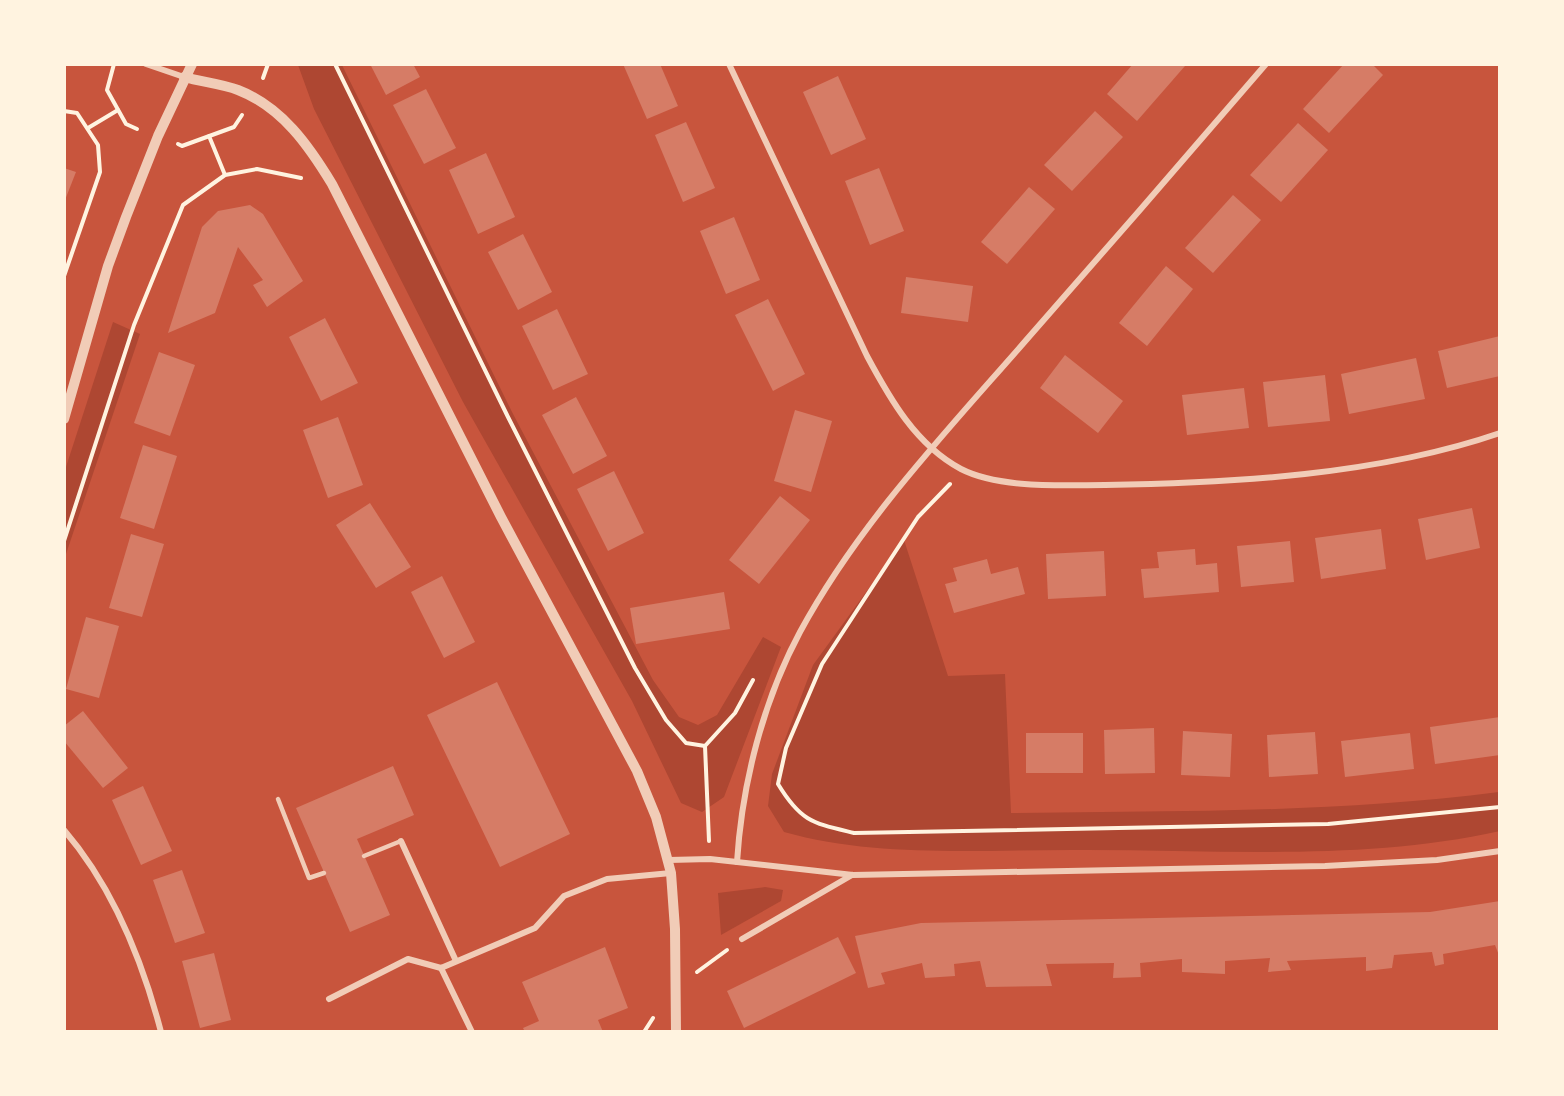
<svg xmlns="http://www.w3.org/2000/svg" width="1564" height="1096" font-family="Jost,sans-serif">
  <rect width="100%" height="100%" fill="#c8553d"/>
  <g fill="#ae4732">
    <path d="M298 65H342L512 412 653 680 679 717 698 725 717 715 763 637 781 647 724 797 702 812 681 803 632 701 463 402 314 109Z"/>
    <path d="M113 322 140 334 65 557V470Z"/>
    <path d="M904 540 948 676 1005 674 1011 813C1174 811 1337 813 1499 792L1500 831C1365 861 1224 850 1087 850 987 849 880 859 784 832L768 806 772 774 813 665Z"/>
    <path d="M765 887 783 890 781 901 721 935 718 893Z"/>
  </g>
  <g fill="#d67c66">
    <path d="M370 64H413L420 77 386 95Z"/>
    <path d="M623 64H660L678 106 647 119Z"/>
    <path d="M1133 64 1185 66 1137 121 1107 94Z"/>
    <path d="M1344 64H1372L1383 75 1329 133 1303 109Z"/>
    <path d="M838 76 866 139 831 155 803 92Z"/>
    <path d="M426 89 456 148 424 164 393 105Z"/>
    <path d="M1095 111 1123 137 1072 191 1044 165Z"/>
    <path d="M686 122 715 188 683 202 655 135Z"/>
    <path d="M1298 123 1328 150 1281 202 1250 175Z"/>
    <path d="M486 153 515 217 478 234 449 170Z"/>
    <path d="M64 168 76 172 65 200H64Z"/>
    <path d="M879 168 904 231 870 245 845 181Z"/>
    <path d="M1029 187 1055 209 1007 264 981 242Z"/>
    <path d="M1233 195 1261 220 1213 273 1185 248Z"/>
    <path d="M250 205 263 214 303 281 267 307 253 285 263 280 238 247 215 313 168 333 202 227 218 211Z"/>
    <path d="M734 217 760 280 726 294 700 231Z"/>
    <path d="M523 234 552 292 518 310 488 252Z"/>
    <path d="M1166 266 1193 289 1147 346 1119 323Z"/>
    <path d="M906 277 973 286 968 322 901 313Z"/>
    <path d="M768 299 805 374 773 391 735 315Z"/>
    <path d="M557 309 588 374 553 390 522 326Z"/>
    <path d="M325 318 358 383 321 401 289 337Z"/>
    <path d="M1500 336V376L1447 388 1438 351Z"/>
    <path d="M159 352 195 365 170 436 134 423Z"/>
    <path d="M1065 355 1123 401 1098 433 1040 388Z"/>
    <path d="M1416 358 1425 399 1349 414 1341 374Z"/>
    <path d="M1325 375 1330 421 1268 427 1263 382Z"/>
    <path d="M1244 388 1249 428 1187 435 1182 395Z"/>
    <path d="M576 397 607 456 573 474 542 415Z"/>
    <path d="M795 410 832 421 811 492 774 481Z"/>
    <path d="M338 417 363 485 328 498 303 430Z"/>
    <path d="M143 445 177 456 154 529 120 518Z"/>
    <path d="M614 471 644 533 608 551 577 489Z"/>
    <path d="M780 496 810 520 759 584 729 560Z"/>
    <path d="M370 503 411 567 376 588 336 525Z"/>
    <path d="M1472 508 1480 548 1426 560 1418 519Z"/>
    <path d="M1381 529 1386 569 1321 579 1315 538Z"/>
    <path d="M131 534 164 544 142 617 109 608Z"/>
    <path d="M1290 541 1294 582 1241 587 1237 546Z"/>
    <path d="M1195 549 1196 565 1217 563 1219 592 1144 598 1141 569 1159 568 1157 552Z"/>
    <path d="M1104 551 1106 596 1048 599 1046 554Z"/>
    <path d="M987 559 991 574 1018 567 1025 594 954 613 945 584 957 581 953 568Z"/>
    <path d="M442 576 475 642 444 658 411 592Z"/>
    <path d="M724 592 730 629 636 644 630 608Z"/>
    <path d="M86 617 119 626 99 698 66 689Z"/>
    <path d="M497 682 570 834 500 867 427 715Z"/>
    <path d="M83 711 128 768 103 788 64 741V726Z"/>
    <path d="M1500 717V755L1435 764 1430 727Z"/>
    <path d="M1154 728 1155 773 1105 774 1104 730Z"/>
    <path d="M1183 731 1232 734 1230 777 1181 775Z"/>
    <path d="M1315 732 1318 774 1269 777 1267 735Z"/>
    <rect x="1026" y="733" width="57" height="40"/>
    <path d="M1410 733 1414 769 1345 777 1341 741Z"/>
    <path d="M393 766 414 815 357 839 390 915 350 932 296 808Z"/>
    <path d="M143 786 172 851 141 865 112 800Z"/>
    <path d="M182 870 205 933 175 943 153 880Z"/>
    <path d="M1500 901V958L1495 945 1443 954 1444 964 1435 966 1432 952 1394 955 1392 968 1366 971V957L1287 961 1291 970 1268 972 1270 958 1225 961V974L1182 972V959L1140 963 1141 977 1113 978 1114 963 1046 964 1052 986 986 987 980 961 954 964 955 976 925 978 922 963 881 973 885 984 868 988 855 936 921 923 1430 912Z"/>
    <path d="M838 937 856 973 744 1028 727 991Z"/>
    <path d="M605 947 628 1008 598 1020 603 1032H525L523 1028 539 1021 522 982Z"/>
    <path d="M214 953 231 1020 200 1028 182 961Z"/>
  </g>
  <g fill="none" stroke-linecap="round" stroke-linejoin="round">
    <g stroke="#fff3e0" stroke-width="4">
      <path d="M114 64 107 90 126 124 137 129"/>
      <path d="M335 64 508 417 635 668 666 720 686 743 705 746 735 713 753 680"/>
      <path d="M263 78 268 64"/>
      <path d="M64 111 77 113 98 145 100 172 64 276"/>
      <path d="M88 128 118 110"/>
      <path d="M209 136 225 175"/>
      <path d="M178 144 182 146 234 127 242 115"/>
      <path d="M950 484 918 517 822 664 786 748 778 784C801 822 813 823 854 833L1328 824 1500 807"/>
      <path d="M64 541 134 325 183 205 225 175 257 169 301 178"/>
      <path d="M705 746 709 841"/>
      <path d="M697 972 727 950"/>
      <path d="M644 1032 653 1018"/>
    </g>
    <g stroke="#f1ccb7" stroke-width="4.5">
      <path d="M278 799 309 878 324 873"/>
      <path d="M364 856 401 841"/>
    </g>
    <g stroke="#f1ccb7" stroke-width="6">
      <path d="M146 64 184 77"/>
      <path d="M729 64 867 356C890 399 916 445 961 469 1000 489 1063 485 1105 485 1233 483 1378 475 1500 433"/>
      <path d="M64 830C113 887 142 959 161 1032"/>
      <path d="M401 841 456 961"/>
      <path d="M669 860 710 859 853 875 1325 866 1437 860 1500 851"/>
      <path d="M737 862C742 784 763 701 800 632 859 523 947 431 1028 338 1108 247 1187 156 1266 64"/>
      <path d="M742 939 852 875"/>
      <path d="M441 968 472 1032"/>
      <path d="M329 999 408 959 441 968 535 928 564 896 607 879 671 873"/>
    </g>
    <g stroke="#f1ccb7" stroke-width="10">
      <path d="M184 77C202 82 222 84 238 90 282 107 309 146 332 184L501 517 637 771 656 817 671 873 675 929 676 1032"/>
      <path d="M64 419 108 266 126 217 158 136 192 64"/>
    </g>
  </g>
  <rect width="1564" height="1096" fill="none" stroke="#fff3e0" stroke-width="132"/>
</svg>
